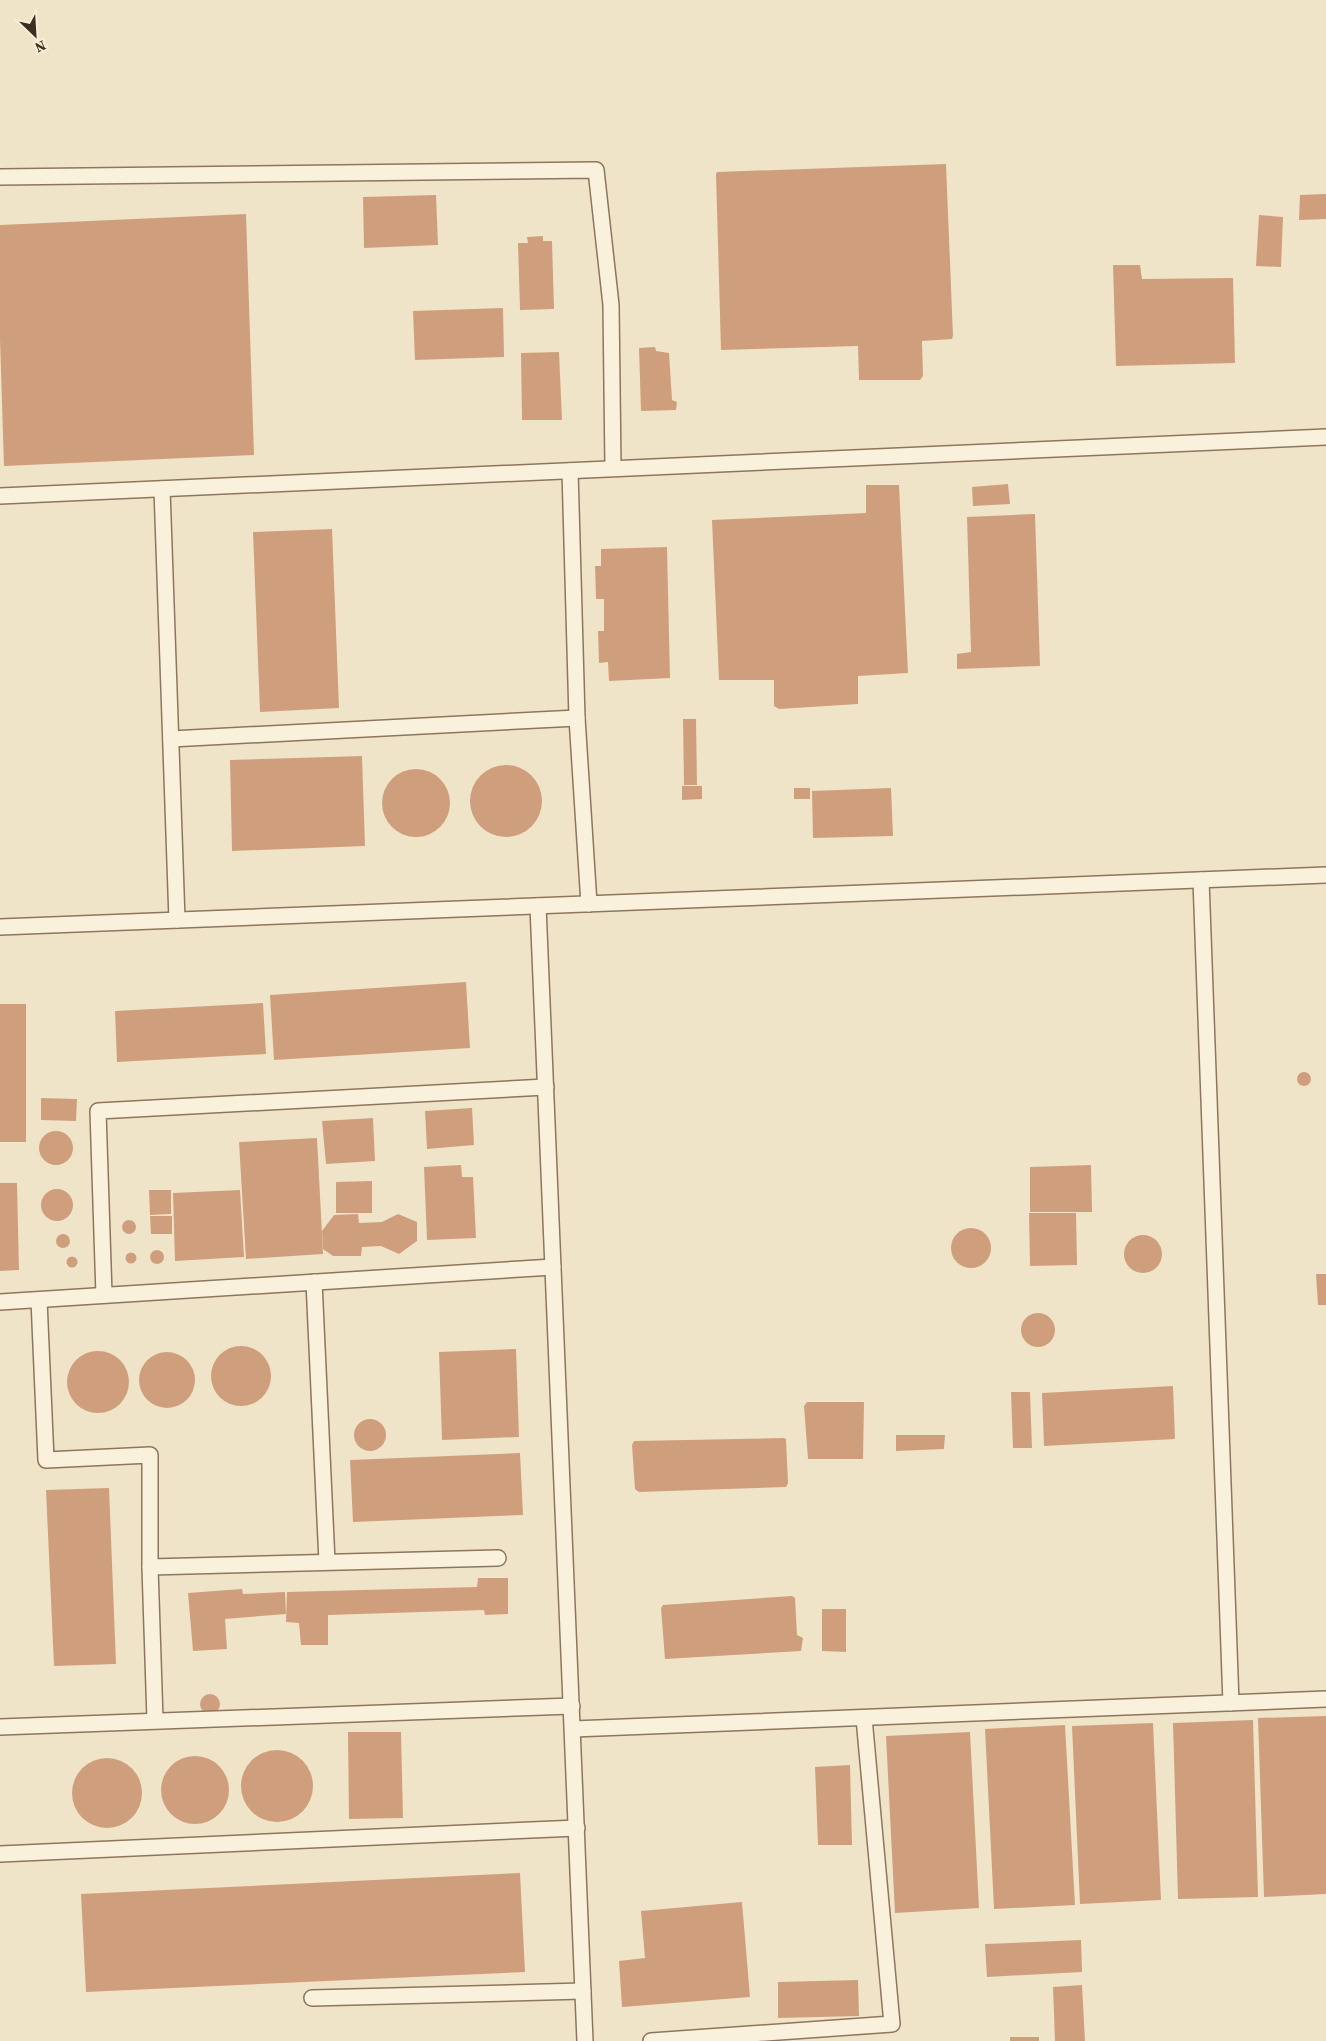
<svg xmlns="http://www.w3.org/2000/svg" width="1326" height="2041" font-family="'Source Serif 4',serif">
  <rect width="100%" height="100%" fill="#f0e4c8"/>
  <g fill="#cf9f7d">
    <path d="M946 164 953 336 952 339 922 341 923 376 920 380H859L858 346 721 350 716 174 717 172Z"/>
    <path d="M1326 194V219L1299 220 1300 195Z"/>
    <path d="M436 195 438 245 364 248 363 197Z"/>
    <path d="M246 214 254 455 4 466 0 339V225Z"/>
    <path d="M1259 215 1283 217 1281 267 1256 266Z"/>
    <path d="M543 236V241H552L554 309 520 310 518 243H528L527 237Z"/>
    <path d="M1113 265H1140L1142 279 1233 278 1235 363 1116 366Z"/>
    <path d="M503 308 504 357 415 360 413 311Z"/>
    <path d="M655 347 656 351 669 353 672 400 677 402 676 410 641 411 639 348Z"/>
    <path d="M559 352 562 420H522L521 353Z"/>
    <path d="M1008 484 1010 504 973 506 972 487Z"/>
    <path d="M866 485H899L908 673 858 676V704L779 709 774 706V680H719L712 520 866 513Z"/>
    <path d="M1035 514 1040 666 957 669V654L971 652 967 517Z"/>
    <path d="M332 529 339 708 260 712 253 532Z"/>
    <path d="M667 547 670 678 609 681 608 662 599 663 598 631H604V599H596L595 566H601V549Z"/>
    <path d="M683 719H696L697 785H684Z"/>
    <path d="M362 756 365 846 232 851 230 760Z"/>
    <circle cx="506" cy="801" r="36"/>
    <circle cx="416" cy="803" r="34"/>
    <path d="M682 786H702V799L682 800Z"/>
    <rect x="794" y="788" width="16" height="11"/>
    <path d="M891 788 893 836 813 838 812 791Z"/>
    <path d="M466 982 470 1048 274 1060 270 995Z"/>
    <path d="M263 1003 266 1054 117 1062 115 1011Z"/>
    <rect x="0" y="1004" width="26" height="138"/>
    <circle cx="1304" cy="1079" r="7"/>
    <path d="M41 1098 77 1099 76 1121 41 1120Z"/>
    <path d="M472 1108 474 1145 427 1149 425 1111Z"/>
    <path d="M373 1118 375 1161 326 1164 322 1121Z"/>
    <circle cx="56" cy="1148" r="17"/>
    <path d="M317 1138 323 1254 246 1259 239 1142Z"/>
    <path d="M461 1165 462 1177H473L476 1238 427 1240 424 1167Z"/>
    <path d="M1091 1165 1092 1212H1030V1167Z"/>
    <path d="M372 1181V1213H336V1182Z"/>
    <path d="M0 1183H17L19 1270 0 1271Z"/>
    <circle cx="57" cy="1205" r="16"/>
    <path d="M149 1190H171V1214L150 1215Z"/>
    <path d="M240 1190 244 1257 175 1261 173 1193Z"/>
    <path d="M1029 1213H1076L1077 1265 1030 1266Z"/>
    <path d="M358 1214 359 1223 382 1222 398 1214 417 1222V1241L399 1254 381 1246 362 1247 361 1256H333L323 1249 322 1231 334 1215Z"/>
    <path d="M150 1216H172V1234H151Z"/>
    <circle cx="129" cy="1227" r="7"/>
    <circle cx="971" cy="1248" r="20"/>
    <circle cx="63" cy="1241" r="7"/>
    <circle cx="1143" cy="1254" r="19"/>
    <circle cx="157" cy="1257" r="7"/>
    <circle cx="131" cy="1258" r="5.5"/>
    <circle cx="72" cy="1262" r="5.5"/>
    <path d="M1316 1274H1326V1305H1318Z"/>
    <circle cx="1038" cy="1330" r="17"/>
    <circle cx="241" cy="1376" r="30"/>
    <path d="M516 1349 519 1437 442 1440 439 1352Z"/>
    <circle cx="98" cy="1382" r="31"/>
    <circle cx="167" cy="1380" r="28"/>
    <path d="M1173 1386 1175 1439 1044 1446 1042 1393Z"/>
    <path d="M1011 1392H1030L1032 1448H1013Z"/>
    <path d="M807 1402H864L863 1459H808L804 1406Z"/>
    <circle cx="370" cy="1435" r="16"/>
    <path d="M896 1435H945L944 1449 896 1451Z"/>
    <path d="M784 1438 786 1439 788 1483 786 1487 639 1492 635 1489 632 1445 634 1441Z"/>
    <path d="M520 1453 523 1515 353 1522 350 1460Z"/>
    <path d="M109 1488 116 1664 54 1666 46 1490Z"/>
    <path d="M478 1578H508V1614L485 1615 484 1610 328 1615V1645H301L299 1623 286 1622 287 1592 477 1587Z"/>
    <path d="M242 1589 243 1594 285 1592 286 1614 225 1619 227 1649 193 1651 188 1593Z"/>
    <path d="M792 1596 795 1598 797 1635 803 1638 801 1651 665 1659 661 1608 663 1605Z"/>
    <path d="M822 1609H846V1652L822 1651Z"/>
    <circle cx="210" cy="1704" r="10"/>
    <path d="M1326 1716V1894L1264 1897 1258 1718Z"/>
    <path d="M1253 1720 1258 1897 1178 1899 1173 1723Z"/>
    <path d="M1153 1723 1161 1900 1080 1904 1072 1726Z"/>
    <path d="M1065 1725 1075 1905 994 1909 985 1729Z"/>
    <path d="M348 1732H401L403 1818 349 1819Z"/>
    <path d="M970 1732 979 1908 895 1913 886 1736Z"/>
    <circle cx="277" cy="1786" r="36"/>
    <circle cx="195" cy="1790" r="34"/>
    <circle cx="107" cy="1793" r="35"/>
    <path d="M850 1765 852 1845H818L815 1767Z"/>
    <path d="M520 1873 525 1972 86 1992 81 1894Z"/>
    <path d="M742 1902 750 1997 622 2007 619 1961 645 1958 641 1911Z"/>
    <path d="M1081 1940 1082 1972 987 1977 985 1944Z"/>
    <path d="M858 1980 859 2016 778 2018V1982Z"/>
    <path d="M1082 1985 1085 2041H1055L1053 1987Z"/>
    <rect x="1010" y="2037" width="29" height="4"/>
  </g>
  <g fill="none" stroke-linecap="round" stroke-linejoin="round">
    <g stroke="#8d765c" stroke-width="18">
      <g id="service">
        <path d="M0 177 596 170 611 305 613 468"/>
        <path d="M570 471 577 718 589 904"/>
        <path d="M162 489 177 920"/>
        <path d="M0 496 1326 437"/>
        <path d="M171 739 577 718"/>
        <path d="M1201 880 1231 1703"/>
        <path d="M538 906 585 2041"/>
        <path d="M0 927 1326 875"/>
        <path d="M314 1282 327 1562"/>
        <path d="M104 1295 98 1111 546 1087"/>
        <path d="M39 1300 46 1460 150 1455V1567L155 1720"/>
        <path d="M0 1302 553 1267"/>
        <path d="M150 1567 498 1558"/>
        <path d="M0 1727 572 1706"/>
        <path d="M573 1729 1326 1699"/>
        <path d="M0 1854 577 1828"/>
        <path d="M312 1998 583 1991"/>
        <path d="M651 2041 892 2024 864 1718"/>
      </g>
    </g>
    <use href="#service" stroke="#faf1dc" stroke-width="15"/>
  </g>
  <g transform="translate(35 35) rotate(155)" stroke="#f7eed8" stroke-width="4" paint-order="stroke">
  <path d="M0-4L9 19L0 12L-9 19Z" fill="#3d2e20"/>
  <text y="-8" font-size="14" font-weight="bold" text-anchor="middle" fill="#3d2e20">N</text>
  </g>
</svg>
